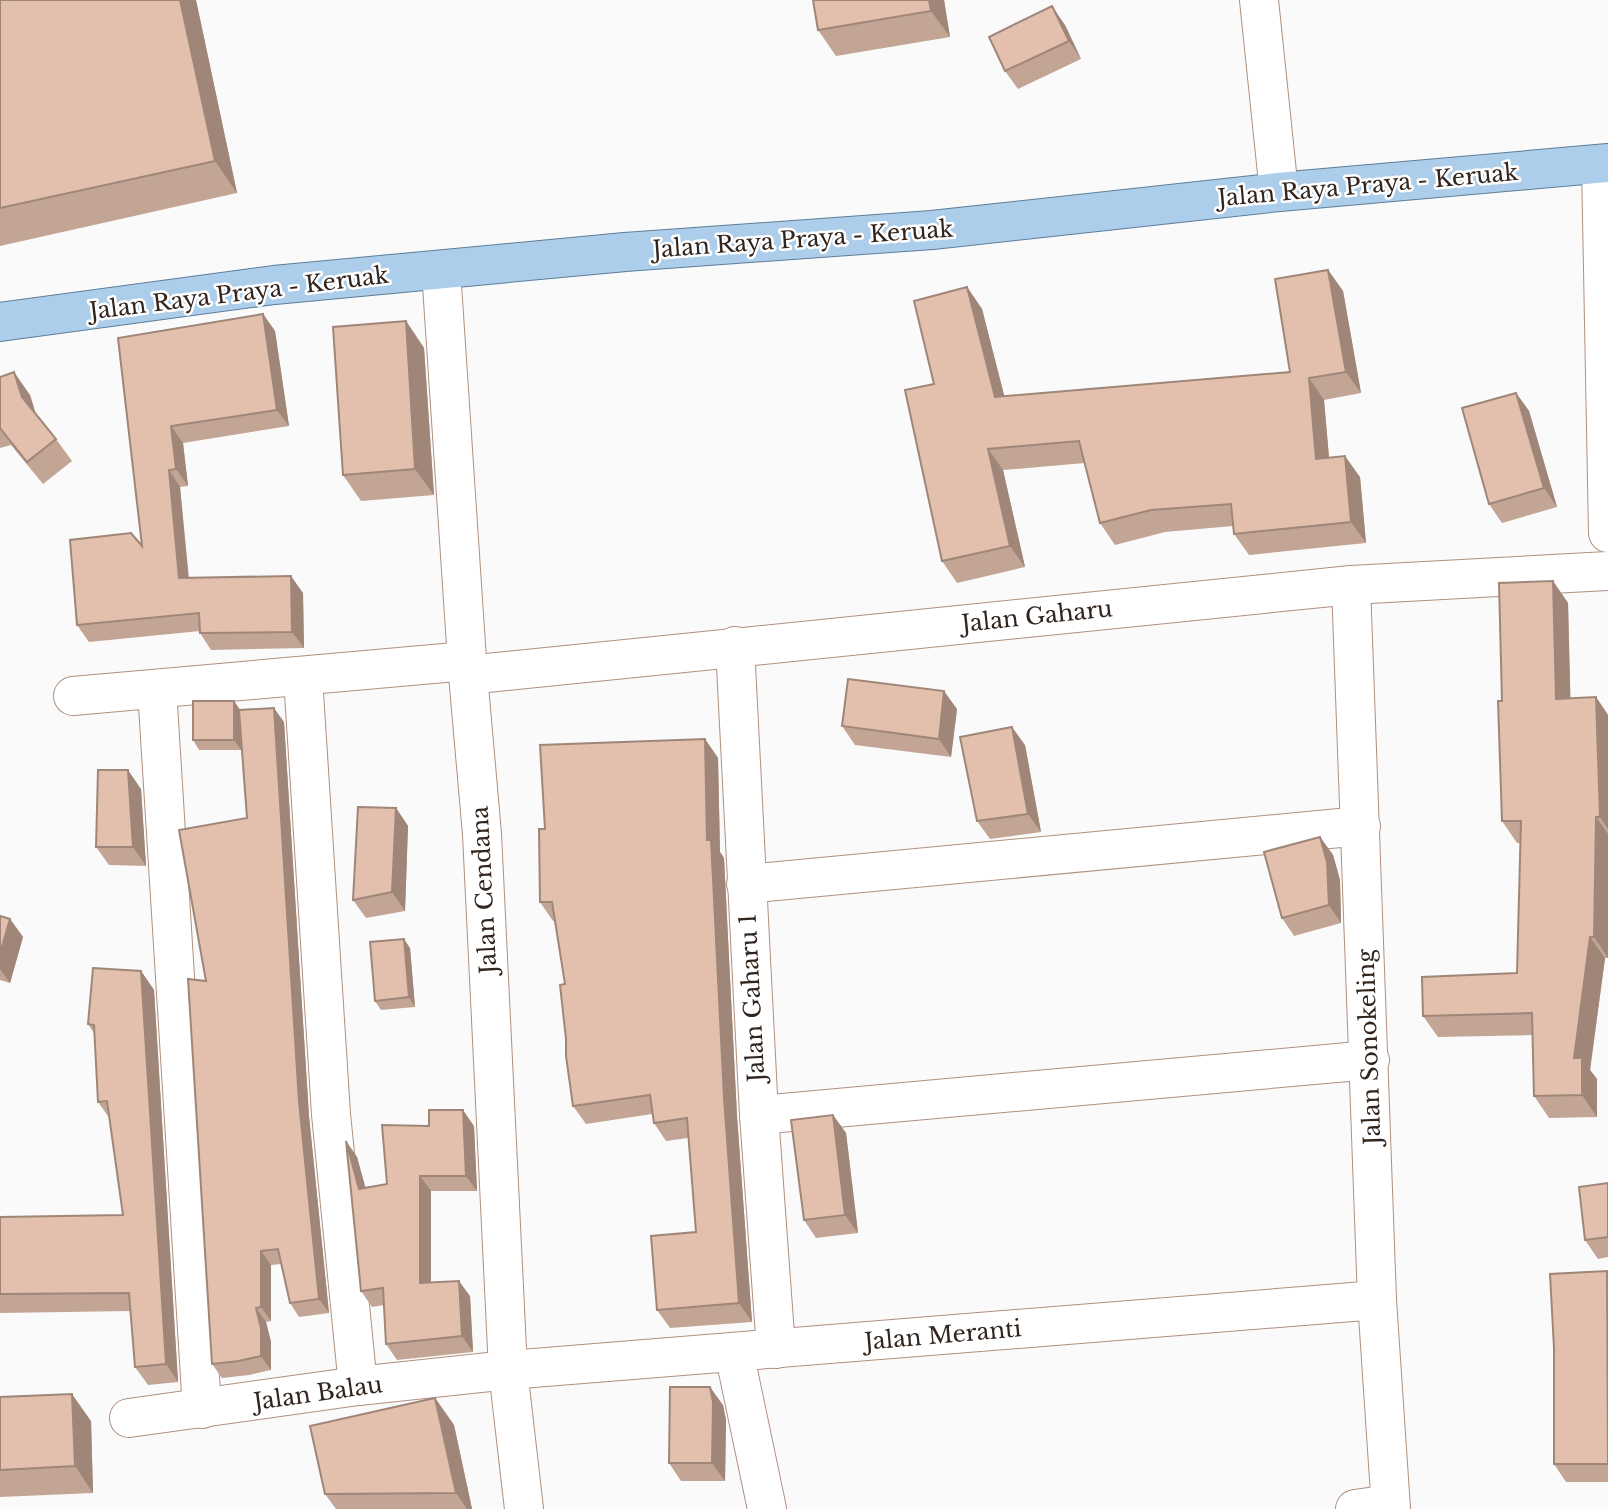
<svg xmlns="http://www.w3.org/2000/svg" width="1608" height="1509" font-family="'Libre Baskerville',serif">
  <rect width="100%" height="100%" fill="#fafafa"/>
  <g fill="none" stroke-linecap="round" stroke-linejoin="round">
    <g stroke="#b18f7e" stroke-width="40">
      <g id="pedestrian">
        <path d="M303 677 331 1114 358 1386"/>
        <path d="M157 689 202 1409"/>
        <path d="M73 696 467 661"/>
      </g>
    </g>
    <g stroke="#b18f7e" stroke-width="40">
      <g id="minor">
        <path d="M1259 0 1279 192"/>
        <path d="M1601 164 1608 533"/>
        <path d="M441 270 468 675 482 834 508 1370 524 1509"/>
        <path d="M1351 585 1377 1300 1391 1509"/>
        <path d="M735 646 759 1115 776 1349"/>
        <path d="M468 675 1351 585 1608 571"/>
        <path d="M746 884 1361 826"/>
        <path d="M759 1115 1370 1060"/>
        <path d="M734 1352 767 1509"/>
        <path d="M129 1418 358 1386 508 1370 1377 1300"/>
        <path d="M1355 1509 1390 1504"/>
      </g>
    </g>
    <g stroke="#5d7e9a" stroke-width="40">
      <path id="primary" d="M0 322 274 285 625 252 932 230 1279 192 1608 163"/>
    </g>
    <use href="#pedestrian" stroke="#fff" stroke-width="38"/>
    <use href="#minor" stroke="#fff" stroke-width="38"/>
    <use href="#primary" stroke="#acceea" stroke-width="38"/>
  </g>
  <g fill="#c3a595">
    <path d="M0 0H196L237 193 0 246Z"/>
    <path d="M944 0 950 37 836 56 818 30Z"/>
    <path d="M1065 25 1081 59 1018 89 1005 71Z"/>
    <path d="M1328 270 1343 291 1361 393 1324 400 1329 458 1360 477 1366 543 1249 555 1234 534 1233 526 1165 532 1115 545 1100 523 1085 463 1003 470 1025 567 957 583 942 561 934 384 967 287 982 309 1004 396 1290 372Z"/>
    <path d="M263 314 275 331 289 426 183 443 188 486 180 487 189 578 303 593 304 648 211 650 200 633V631L89 642 77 625 142 546 118 338Z"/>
    <path d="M406 321 424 348 434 495 361 501 343 475Z"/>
    <path d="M0 377 30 395 36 414 56 439 72 461 43 484 11 445 0 448Z"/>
    <path d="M1516 393 1529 411 1557 507 1502 523 1489 504Z"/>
    <path d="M1553 581 1568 603 1570 698 1596 697 1608 715V958H1605L1590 1070 1597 1079V1117L1549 1118 1534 1096 1532 1035 1438 1037 1423 1016 1517 973 1520 843H1517L1502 821V701Z"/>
    <path d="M234 701 240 710 284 722 309 1116 329 1313 299 1317 290 1303 281 1264 271 1265V1321L266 1322 271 1342V1370L249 1375 222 1378 212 1364 206 981 247 818 240 734 241 750H199L193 740Z"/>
    <path d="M957 709 951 757 855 745 842 726Z"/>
    <path d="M705 739 718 758 720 852 724 858 737 1116 752 1322 670 1328 657 1310 696 1232 688 1138 666 1141 654 1123 652 1114 586 1124 573 1106 565 984 555 920 553 921 540 902 545 829Z"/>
    <path d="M1025 745 1041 832 990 839 977 821Z"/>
    <path d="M141 789 146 866 109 865 96 847Z"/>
    <path d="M396 808 408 826 405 911 366 918 353 900Z"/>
    <path d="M1320 837 1333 855 1340 880 1341 923 1294 936 1282 918Z"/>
    <path d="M0 916 10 919 23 937 10 983 0 980Z"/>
    <path d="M410 948 415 1007 381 1010 375 1001Z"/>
    <path d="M141 971 154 990 178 1382 148 1385 135 1367 131 1311 0 1313V1217L123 1215 110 1119 98 1102 94 1033 88 1024Z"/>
    <path d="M833 1115 846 1133 858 1233 816 1238 804 1220Z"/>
    <path d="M474 1126 477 1191H431V1282L470 1296 473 1352 397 1360 386 1344 384 1305 372 1307 361 1291 346 1141 357 1157 365 1187 387 1184Z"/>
    <path d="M1608 1183V1257L1598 1259 1585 1240Z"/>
    <path d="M1608 1272V1482H1566L1554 1464Z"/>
    <path d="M0 1397 91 1421 93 1493 0 1497Z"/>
    <path d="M435 1398 454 1425 472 1509H336L325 1494Z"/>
    <path d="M723 1405 726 1420 725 1481H681L669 1463Z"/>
  </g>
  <g fill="#9f8679">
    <path d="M180 0H196L237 193 215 161Z"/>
    <path d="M929 0H944L950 37 931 11Z"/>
    <path d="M1052 6 1065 25 1081 59 1069 41Z"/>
    <path d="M1328 270 1343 291 1361 393 1346 372Z"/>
    <path d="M967 287 982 309 1010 418 995 397Z"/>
    <path d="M263 314 275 331 289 426 277 410Z"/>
    <path d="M406 321 424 348 434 495 415 469Z"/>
    <path d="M14 372 30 395 37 419 22 397Z"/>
    <path d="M1309 378 1324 400 1331 480 1316 459Z"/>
    <path d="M1516 393 1529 411 1557 507 1544 488Z"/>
    <path d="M171 426 183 443 188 486 176 469Z"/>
    <path d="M988 449 1003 470 1025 567 1010 546Z"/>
    <path d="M1345 456 1360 477 1366 543 1351 522Z"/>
    <path d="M169 470 180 487 190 595 179 578Z"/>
    <path d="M291 576 303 593 304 648 292 632Z"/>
    <path d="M1553 581 1568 603 1571 720 1556 699Z"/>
    <path d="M944 691 957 709 951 757 939 739Z"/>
    <path d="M1596 697 1608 715V829L1600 817Z"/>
    <path d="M234 701 240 710 241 750 234 740Z"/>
    <path d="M274 708 284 722 309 1116 329 1313 319 1299 299 1102Z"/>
    <path d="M1012 727 1025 745 1041 832 1028 814Z"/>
    <path d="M705 739 718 758 720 852 724 858 737 1116 752 1322 739 1303 707 840Z"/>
    <path d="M128 770 141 789 146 866 133 847Z"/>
    <path d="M396 808 408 826 405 911 392 892Z"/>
    <path d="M1596 817 1608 834V958L1594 937Z"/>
    <path d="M1320 837 1333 855 1340 880 1341 923 1329 905Z"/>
    <path d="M10 919 23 937 10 983 0 969V954Z"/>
    <path d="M1590 937 1605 958 1590 1070 1597 1079V1117L1582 1095 1574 1058Z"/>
    <path d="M404 939 410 948 415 1007 409 997Z"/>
    <path d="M141 971 154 990 178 1382 166 1364Z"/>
    <path d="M463 1110 474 1126 477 1191 466 1176Z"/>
    <path d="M833 1115 846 1133 858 1233 845 1215Z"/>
    <path d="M346 1141 357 1157 370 1204 359 1189Z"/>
    <path d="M420 1176 431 1191V1299L420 1283Z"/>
    <path d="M261 1251 271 1265V1321L261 1307Z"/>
    <path d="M459 1281 470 1296 473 1352 462 1336Z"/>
    <path d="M256 1308 266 1322 271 1342V1370L261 1356Z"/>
    <path d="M710 1387 723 1405 726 1420 725 1481 712 1463Z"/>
    <path d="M72 1394 91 1421 93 1493 75 1466Z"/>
    <path d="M435 1398 454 1425 472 1509H467L456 1493Z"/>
  </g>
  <g fill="#e3c0ad" stroke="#9f8679" stroke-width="2">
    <path d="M0 0H180L215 161 0 208Z"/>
    <path d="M813 0H929L931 11 818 30Z"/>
    <path d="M1052 6 1069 41 1005 71 989 37Z"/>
    <path d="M1328 270 1346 372 1309 378 1316 459 1345 456 1351 522 1234 534 1231 504 1151 510 1100 523 1079 441 988 449 1010 546 942 561 905 390 934 384 914 301 967 287 995 397 1290 372 1275 279Z"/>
    <path d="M263 314 277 410 171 426 176 469 169 470 179 578 291 576 292 632 200 633 199 613 77 625 70 540 131 533 142 546 118 338Z"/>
    <path d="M406 321 415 469 343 475 333 327Z"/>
    <path d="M14 372 22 397 56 439 27 462 0 428V377Z"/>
    <path d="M1516 393 1544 488 1489 504 1462 408Z"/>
    <path d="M1553 581 1556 699 1596 697 1600 817H1596L1594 937H1590L1574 1058H1582V1095L1534 1096 1532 1013 1423 1016 1422 977 1517 973 1521 821H1502L1498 701H1502L1499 583Z"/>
    <path d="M848 679 944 691 939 739 842 726Z"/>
    <rect x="193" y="701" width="41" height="39"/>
    <path d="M274 708 299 1102 319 1299 290 1303 278 1249 261 1251V1307L256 1308 261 1328V1356L239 1361 212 1364 188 979 206 981 179 830 247 818 239 710Z"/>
    <path d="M1012 727 1028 814 977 821 960 737Z"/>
    <path d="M705 739 707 840H711L724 1098 739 1303 657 1310 651 1236 696 1232 687 1118 654 1123 650 1095 573 1106 566 1056V1039L560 985 565 984 552 902H540L539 829H545L540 745Z"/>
    <path d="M98 770H128L133 847H96Z"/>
    <path d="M358 807 396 808 392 892 353 900Z"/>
    <path d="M1320 837 1327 862 1329 905 1282 918 1264 852Z"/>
    <path d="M0 916 10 919 0 954Z"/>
    <path d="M404 939 409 997 375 1001 370 942Z"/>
    <path d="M93 968 141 971 166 1364 135 1367 129 1293 0 1294V1217L123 1215 107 1101 98 1102 94 1025 88 1024Z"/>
    <path d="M429 1110H463L466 1176H420V1283L459 1281 462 1336 386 1344 383 1288 361 1291 346 1141 359 1189 387 1184 382 1125 429 1126Z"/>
    <path d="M833 1115 845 1215 804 1220 791 1120Z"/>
    <path d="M1608 1183V1237L1585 1240 1579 1187Z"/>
    <path d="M1607 1271 1608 1464H1554V1348L1550 1274Z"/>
    <path d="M670 1387H710L713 1402 712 1463H669Z"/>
    <path d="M72 1394 75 1466 0 1470V1397Z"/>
    <path d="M435 1398 456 1493 325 1494 310 1426Z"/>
  </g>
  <g text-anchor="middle" stroke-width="5" stroke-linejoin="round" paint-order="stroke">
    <g font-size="23" fill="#32251e" stroke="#fff">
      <text transform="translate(1368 185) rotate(-5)" y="8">Jalan Raya Praya - Keruak</text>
      <text transform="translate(803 239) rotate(-4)" y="8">Jalan Raya Praya - Keruak</text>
      <text transform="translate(239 293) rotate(-7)" y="8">Jalan Raya Praya - Keruak</text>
      <text transform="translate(1037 616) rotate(-6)" y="8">Jalan Gaharu</text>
      <text transform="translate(484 890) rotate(-93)" y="8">Jalan Cendana</text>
      <text transform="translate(752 998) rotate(-93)" y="8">Jalan Gaharu 1</text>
      <text transform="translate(1369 1047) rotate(-92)" y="8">Jalan Sonokeling</text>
      <text transform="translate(943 1335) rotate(-5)" y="8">Jalan Meranti</text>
      <text transform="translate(318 1393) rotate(-8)" y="8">Jalan Balau</text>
    </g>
  </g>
</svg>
